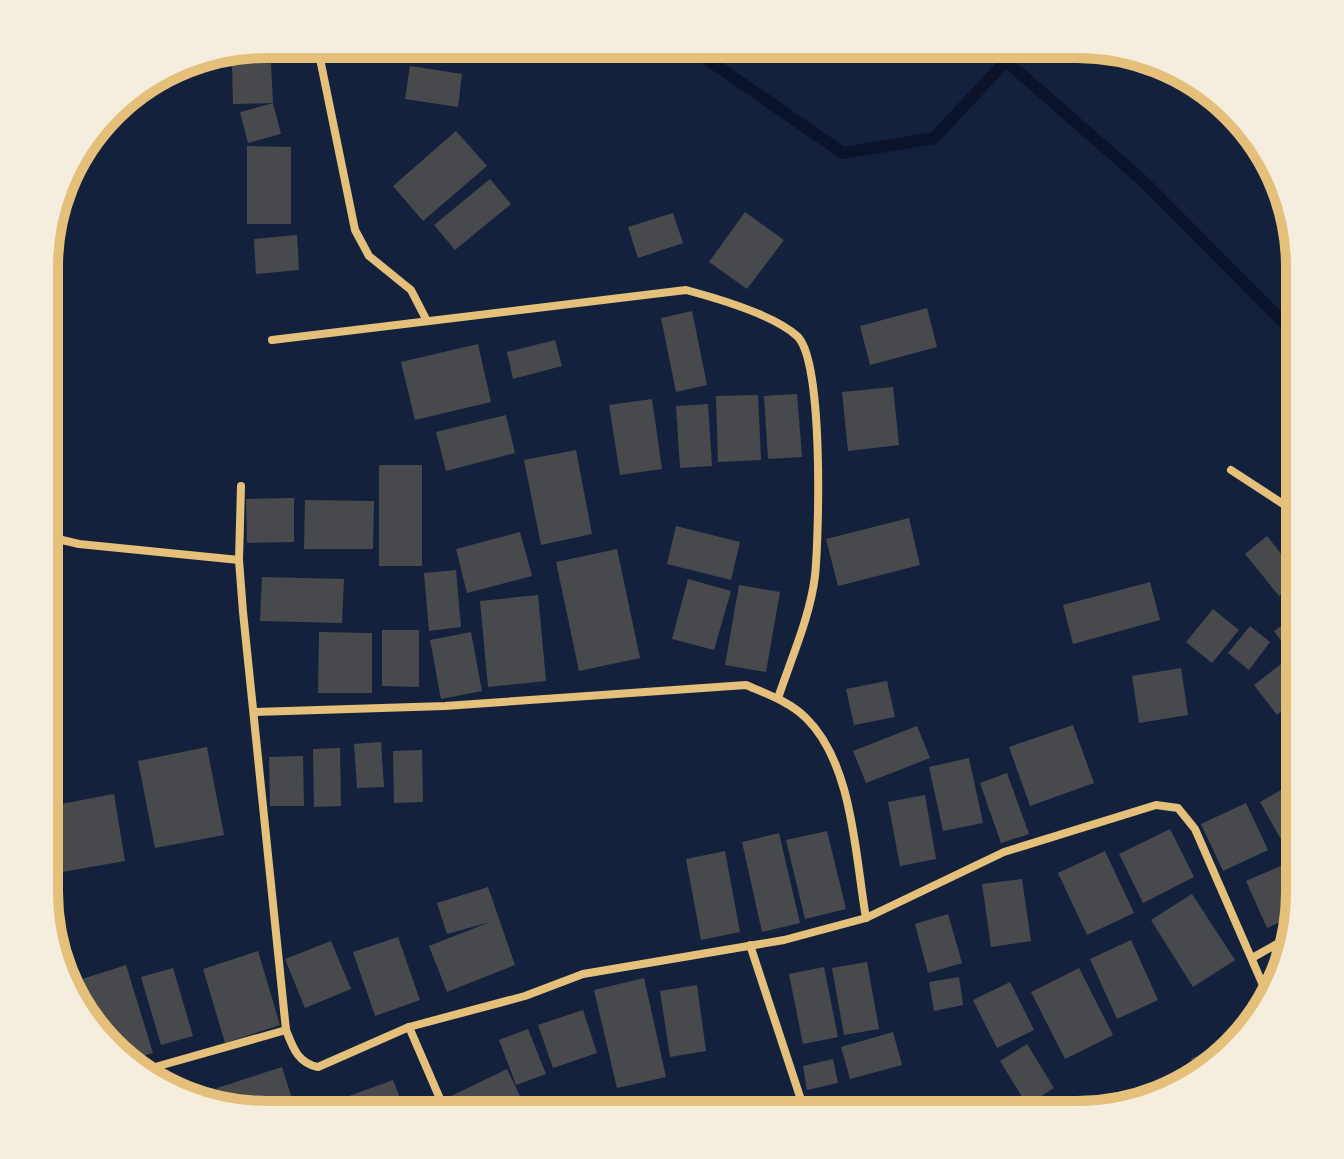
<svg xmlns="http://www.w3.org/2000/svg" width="1344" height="1159" font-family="'Alegreya Sans',sans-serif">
  <rect width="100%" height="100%" fill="#14213d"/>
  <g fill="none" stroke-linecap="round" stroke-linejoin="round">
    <path stroke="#0b132b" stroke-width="12" d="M685 44 843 153 934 138 1006 61 1143 181 1300 339"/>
  </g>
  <g fill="#48494c">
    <path d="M271 63 273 103 281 134 248 143 240 112 273 103 233 104 232 64Z"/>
    <path d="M410 66 462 74 458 107 405 99Z"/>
    <path d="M456 131 487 166 423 221 393 186Z"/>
    <path d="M247 146 291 147V224H247Z"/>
    <path d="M490 179 511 204 455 250 434 225Z"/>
    <path d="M745 212 784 240 747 289 709 262Z"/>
    <path d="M673 213 683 243 638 258 628 227Z"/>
    <path d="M297 235 299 270 256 274 254 239Z"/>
    <path d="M927 308 937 347 870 365 860 326Z"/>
    <path d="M692 311 707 385 676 392 661 318Z"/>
    <path d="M555 340 562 366 513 379 507 352Z"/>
    <path d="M478 344 491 402 415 420 401 362Z"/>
    <path d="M893 387 899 445 848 451 842 392Z"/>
    <path d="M797 394 802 457 768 459 764 396Z"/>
    <path d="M758 395 761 460 718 462 716 396Z"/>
    <path d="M652 399 662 469 620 475 609 405Z"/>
    <path d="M708 404 712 466 680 468 676 406Z"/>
    <path d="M506 415 515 453 446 471 436 432Z"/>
    <path d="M576 450 592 534 541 545 524 460Z"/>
    <rect x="379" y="465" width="43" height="101"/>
    <path d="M294 498V542L247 543 246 499Z"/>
    <path d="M305 500 374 501 373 549H304Z"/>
    <path d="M909 518 920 565 838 586 826 539Z"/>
    <path d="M676 526 740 542 731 580 667 564Z"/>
    <path d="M520 532 532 576 467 593 456 549Z"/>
    <path d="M1267 536 1300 578 1279 596 1245 554Z"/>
    <path d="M617 549 640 658 579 671 556 562Z"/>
    <path d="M456 570 461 627 429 631 424 573Z"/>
    <path d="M262 577 344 579 342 623 260 621Z"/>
    <path d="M688 579 731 591 714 650 672 639Z"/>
    <path d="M1150 582 1160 620 1073 644 1063 605Z"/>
    <path d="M739 585 780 592 766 672 725 665Z"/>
    <path d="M538 595 546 681 488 687 480 601Z"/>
    <path d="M1213 609 1239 630 1212 663 1186 642Z"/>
    <path d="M1300 613V667L1274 631Z"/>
    <path d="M1250 626 1270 642 1249 670 1228 653Z"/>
    <path d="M382 630H419V687L382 686Z"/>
    <path d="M319 632 372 633V693H318Z"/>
    <path d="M471 632 482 691 441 699 430 640Z"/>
    <path d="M1285 661 1300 680V696L1277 715 1254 685Z"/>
    <path d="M1181 668 1188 715 1139 723 1132 676Z"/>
    <path d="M887 681 895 717 854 725 846 689Z"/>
    <path d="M1073 725 1094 783 1030 806 1009 747Z"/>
    <path d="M917 726 930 758 866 783 853 751Z"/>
    <path d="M381 742 384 787 357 788 354 744Z"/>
    <path d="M207 747 224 835 155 848 138 761Z"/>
    <path d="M340 748 341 806 314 807 313 749Z"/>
    <path d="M422 750 423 802 394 803 393 751Z"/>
    <path d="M303 756 304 806H270L269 757Z"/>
    <path d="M969 758 983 823 943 831 929 767Z"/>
    <path d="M1007 773 1029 834 1001 843 980 783Z"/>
    <path d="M1297 781 1300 787V834L1283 843 1260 802Z"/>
    <path d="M114 794 125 861 45 875V807Z"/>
    <path d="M925 795 936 859 900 866 888 802Z"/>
    <path d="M1246 803 1268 850 1223 871 1201 824Z"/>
    <path d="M1170 829 1194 877 1143 903 1119 854Z"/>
    <path d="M827 831 846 909 805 919 786 840Z"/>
    <path d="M779 833 800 923 762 932 742 842Z"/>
    <path d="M725 851 740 932 701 940 686 859Z"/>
    <path d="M1105 851 1134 913 1087 935 1058 873Z"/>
    <path d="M1297 859 1300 892 1295 915 1267 928 1246 881Z"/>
    <path d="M1022 879 1031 941 991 947 982 884Z"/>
    <path d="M488 887 515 965 447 992 429 946 490 922 447 934 437 903Z"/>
    <path d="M1192 894 1235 960 1193 987 1151 920Z"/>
    <path d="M948 914 962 963 928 973 915 924Z"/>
    <path d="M398 937 420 1000 375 1016 353 952Z"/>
    <path d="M1131 940 1158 1000 1117 1019 1090 959Z"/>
    <path d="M331 941 351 989 305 1008 285 959Z"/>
    <path d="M258 951 280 1025 225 1043 203 969Z"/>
    <path d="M867 962 879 1029 844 1035 832 968Z"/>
    <path d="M126 965 153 1053 126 1061 109 1049 99 1035 82 979Z"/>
    <path d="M824 967 838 1037 803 1044 789 974Z"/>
    <path d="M173 968 193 1036 161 1045 141 977Z"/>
    <path d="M1079 968 1113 1035 1065 1059 1031 992Z"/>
    <path d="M959 977 963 1005 934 1011 929 982Z"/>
    <path d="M644 978 666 1077 617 1088 594 990Z"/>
    <path d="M1010 982 1034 1030 997 1048 973 1000Z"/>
    <path d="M697 985 706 1051 670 1057 660 991Z"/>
    <path d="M583 1010 597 1053 553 1068 538 1025Z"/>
    <path d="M528 1029 546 1074 516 1085 499 1040Z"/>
    <path d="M1249 1029 1234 1050 1199 1075 1191 1059Z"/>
    <path d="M893 1032 902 1065 850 1079 841 1047Z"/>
    <path d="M1027 1044 1054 1088 1027 1105 1000 1061Z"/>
    <path d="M833 1059 838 1083 807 1090 803 1066Z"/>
    <path d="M282 1067 297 1115H267L223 1106 217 1088Z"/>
    <path d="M507 1069 522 1100 491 1115H452L445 1099Z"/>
    <path d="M393 1080 405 1111 394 1115H327L324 1105Z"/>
    <path d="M695 1106 697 1115H670V1114Z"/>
  </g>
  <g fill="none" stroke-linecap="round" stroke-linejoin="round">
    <g stroke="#e5c07b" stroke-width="8">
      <path d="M317 44 355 230 369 256 411 290 427 321"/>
      <path d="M272 340 686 290C716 298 774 315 797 336 824 360 819 536 815 576 810 617 791 659 778 698"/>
      <path d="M1231 470 1300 515"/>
      <path d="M241 486 239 560 243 612 286 1030C293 1048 298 1063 318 1067L409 1027 525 996 583 974 784 940 866 918 1004 852 1156 805 1178 808 1195 829 1269 999"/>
      <path d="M45 536 79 544 239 560"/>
      <path d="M255 712 445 706 746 685C767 694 790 702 806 718 853 764 855 855 866 918"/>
      <path d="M750 945 806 1115"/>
      <path d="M1252 958 1291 936"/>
      <path d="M409 1027 447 1115"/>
      <path d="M141 1071 286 1030"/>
    </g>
  </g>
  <path d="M0 0H1344V1159H0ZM267 58H1077A209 209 0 0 1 1286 267V892A209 209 0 0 1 1077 1101H267A209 209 0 0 1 58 892V267A209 209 0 0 1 267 58Z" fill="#f5edde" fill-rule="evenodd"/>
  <path fill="none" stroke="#e5c07b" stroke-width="10" d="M267 58H1077A209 209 0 0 1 1286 267V892A209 209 0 0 1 1077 1101H267A209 209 0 0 1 58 892V267A209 209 0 0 1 267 58Z"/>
</svg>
